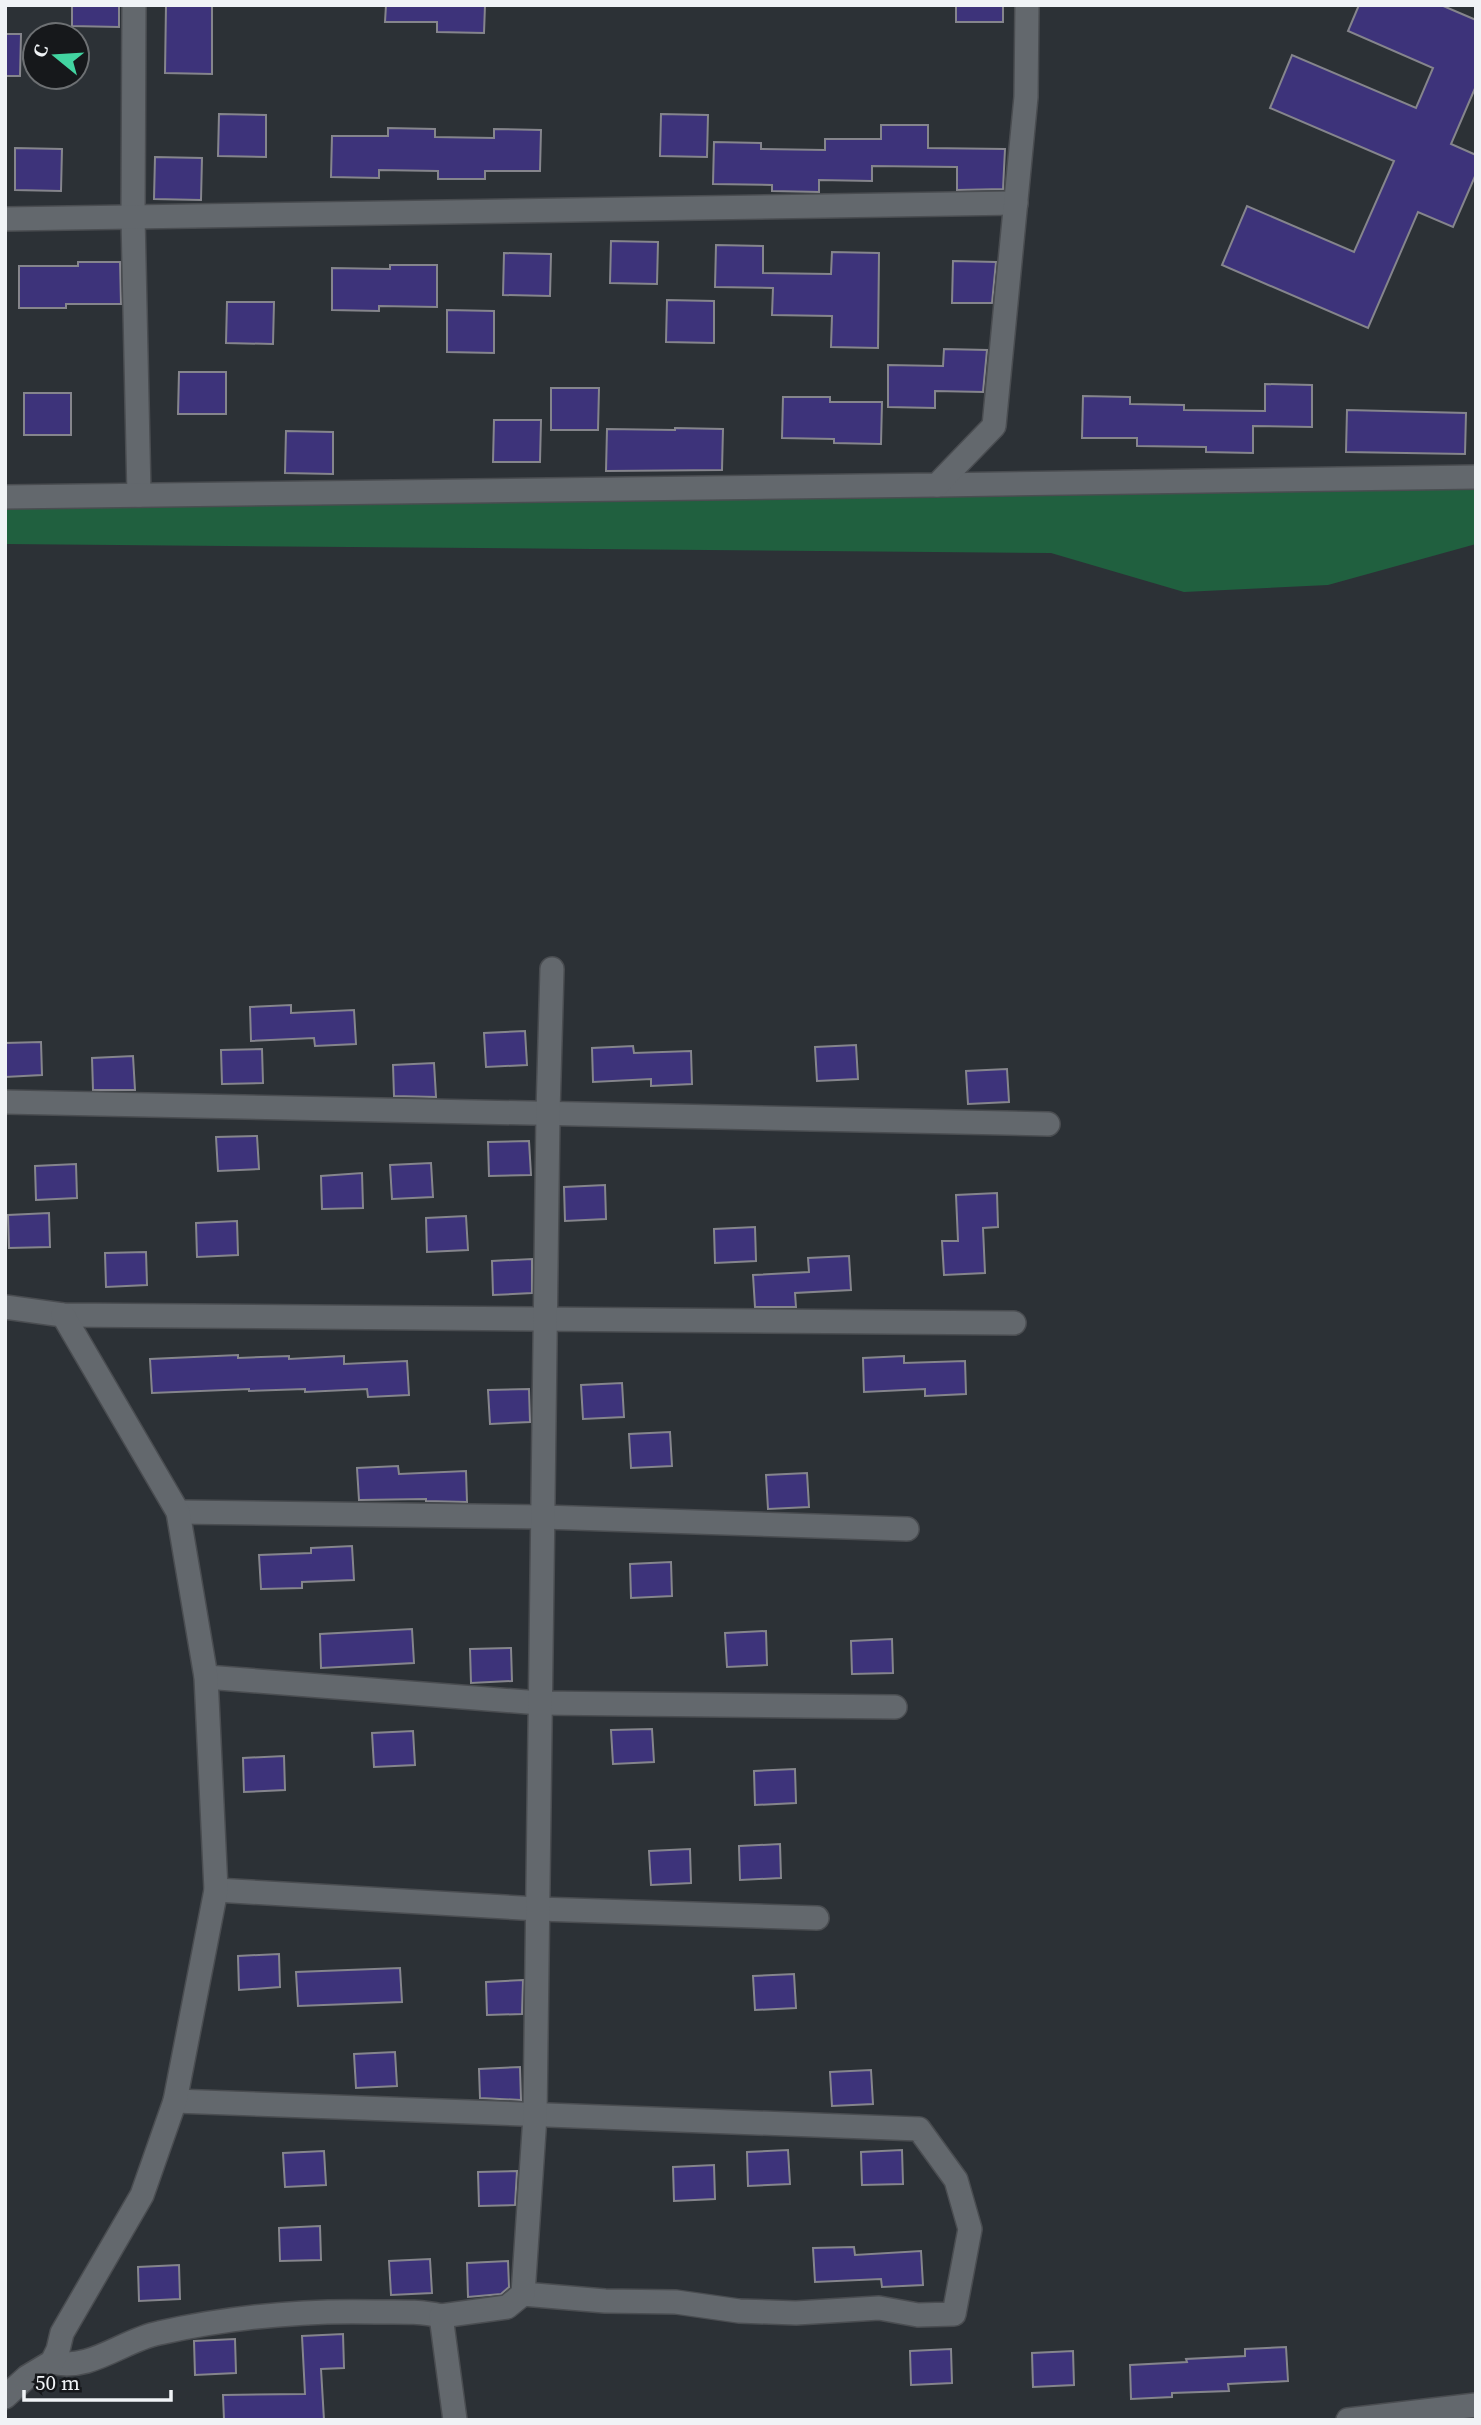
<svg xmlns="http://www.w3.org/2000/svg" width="1481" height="2425" font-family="'Source Serif 4',serif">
  <rect width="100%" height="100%" fill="#2c3136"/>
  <path fill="#20603f" d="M1476 477V544L1328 585 1184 592 1051 553 5 544V500Z"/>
  <g fill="#3d337a" stroke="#85858c" stroke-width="2">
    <path d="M72 5H119V27L72 26Z"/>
    <path d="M166 5H212V74L165 73Z"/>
    <path d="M386 5H485L484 33 437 32V22H385Z"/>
    <rect x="956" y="5" width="47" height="17"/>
    <path d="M1359 5H1441L1476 20V86L1451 144 1476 155V174L1453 227 1418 212 1368 328 1222 265 1247 206 1354 252 1394 161 1270 108 1292 55 1416 108 1433 68 1348 31Z"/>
    <path d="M5 34H21L20 76H5Z"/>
    <path d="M219 114 266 115V157L218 156Z"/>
    <path d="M661 114 708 115 707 157 660 156Z"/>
    <path d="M881 125H928V148L1005 149 1003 189 957 190V167L872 166V181L819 180V192L772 191V185L713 184 714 142 761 143V149L825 150V139H881Z"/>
    <path d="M388 128 435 129V137L494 138V129L541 130 540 171H485V179H438V171L379 170V178L331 177 332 136H388Z"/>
    <path d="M15 148 62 149 61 191 15 190Z"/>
    <path d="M155 157 202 158 201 200 154 199Z"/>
    <path d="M611 241 658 242 657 284 610 283Z"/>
    <path d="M716 245 763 246V273L831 274 832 252 879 253 878 348 831 347 832 316 772 315 773 288 715 287Z"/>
    <path d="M504 253 551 254 550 296 503 295Z"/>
    <path d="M953 261 996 262 992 303H952Z"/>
    <path d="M78 262H120L121 304H66V308H19V266H78Z"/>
    <path d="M390 265H437V307L379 306V311L332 310V268L390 269Z"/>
    <path d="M667 300 714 301V343L666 342Z"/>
    <path d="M227 302H274L273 344 226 343Z"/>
    <path d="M447 310 494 311V353L447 352Z"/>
    <path d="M944 349 987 350 983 392 935 391V408L888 407V365L943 366Z"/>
    <path d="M179 372H226V414H178Z"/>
    <path d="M1265 384 1312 385V427L1253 426V453L1206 452V447L1137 446V438H1082L1083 396 1130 397V404L1184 405V410L1265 411Z"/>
    <path d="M551 388H599L598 430H551Z"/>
    <rect x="24" y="393" width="47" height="42"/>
    <path d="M783 397H830V402H882L881 444 834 443V439L782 438Z"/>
    <path d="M1347 410 1466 413 1465 454 1346 452Z"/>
    <path d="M494 420H541L540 462H493Z"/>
    <path d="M675 428 723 429 722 470 606 471 607 429 675 430Z"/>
    <path d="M286 431 333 432V474L285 473Z"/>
    <path d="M291 1005V1013L354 1010 356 1044 315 1046 314 1038 251 1041 250 1007Z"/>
    <path d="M525 1031 527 1065 486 1067 484 1033Z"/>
    <path d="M41 1042 42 1075 5 1077V1043Z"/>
    <path d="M856 1045 858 1079 817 1081 815 1047Z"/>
    <path d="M633 1046 634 1053 691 1051 692 1084 651 1086V1079L593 1082 592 1048Z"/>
    <path d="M262 1049 263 1083 222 1084 221 1050Z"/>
    <path d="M133 1056 135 1090H93L92 1058Z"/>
    <path d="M434 1063 436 1097 394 1096 393 1065Z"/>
    <path d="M1007 1069 1009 1102 968 1104 966 1071Z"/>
    <path d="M257 1136 259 1169 218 1171 216 1137Z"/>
    <path d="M529 1141 531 1175 489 1176 488 1142Z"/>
    <path d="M431 1163 433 1197 392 1199 390 1165Z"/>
    <path d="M76 1164 77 1198 36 1200 35 1166Z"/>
    <path d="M362 1173 363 1208 322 1209 321 1176Z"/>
    <path d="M605 1185 606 1219 565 1221 564 1187Z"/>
    <path d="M997 1193 998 1227 983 1228 985 1273 944 1275 942 1241H958L956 1195Z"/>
    <path d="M49 1213 50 1247 9 1248 8 1215Z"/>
    <path d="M466 1216 468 1250 427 1252 426 1218Z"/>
    <path d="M237 1221 238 1255 197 1257 196 1223Z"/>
    <path d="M755 1227 756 1261 715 1263 714 1229Z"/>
    <path d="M146 1252 147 1285 106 1287 105 1253Z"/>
    <path d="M849 1256 851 1290 795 1293 796 1307H755L753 1275 809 1272 808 1258Z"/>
    <path d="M532 1259V1293L493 1295 492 1261Z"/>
    <path d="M238 1355V1358L289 1356V1359L344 1356V1364L407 1361 409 1395 368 1397 367 1389 305 1392V1389L249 1391V1389L152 1393 150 1359Z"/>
    <path d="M904 1356V1363L965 1361 966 1394 925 1396V1389L864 1392 863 1358Z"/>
    <path d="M622 1383 624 1417 583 1419 581 1385Z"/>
    <path d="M529 1389 530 1422 490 1424 488 1390Z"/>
    <path d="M670 1432 672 1466 631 1468 629 1434Z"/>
    <path d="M398 1466 399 1474 466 1471 467 1502 426 1501V1499L359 1500 357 1468Z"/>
    <path d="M807 1473 809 1507 768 1509 766 1475Z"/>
    <path d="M352 1546 354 1580 302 1582V1588L261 1589 259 1555 311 1553V1548Z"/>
    <path d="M671 1562 672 1596 631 1598 630 1564Z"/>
    <path d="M412 1629 414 1663 321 1668 320 1634Z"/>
    <path d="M766 1631 767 1665 727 1667 725 1633Z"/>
    <path d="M892 1639 893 1673 852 1674 851 1641Z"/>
    <path d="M511 1648 512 1681 471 1683 470 1649Z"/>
    <path d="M652 1729 654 1762 613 1764 611 1730Z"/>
    <path d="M413 1731 415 1765 374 1767 372 1733Z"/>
    <path d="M284 1756 285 1790 244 1792 243 1758Z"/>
    <path d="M795 1769 796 1803 755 1805 754 1771Z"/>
    <path d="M780 1844 781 1878 740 1880 739 1846Z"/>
    <path d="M690 1849 691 1883 651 1885 649 1851Z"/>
    <path d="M279 1954 280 1987 239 1990 238 1956Z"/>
    <path d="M400 1968 402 2002 298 2006 296 1972Z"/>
    <path d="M794 1974 796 2008 755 2010 753 1976Z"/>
    <path d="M523 1980 522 2014 487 2015 486 1982Z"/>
    <path d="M395 2052 397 2086 356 2088 354 2054Z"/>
    <path d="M520 2067 521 2100 480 2098 479 2069Z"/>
    <path d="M871 2070 873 2104 832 2106 830 2072Z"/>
    <path d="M788 2150 790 2184 748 2186 747 2152Z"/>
    <path d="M902 2150 903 2184 862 2185 861 2152Z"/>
    <path d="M324 2151 326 2185 285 2187 283 2153Z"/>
    <path d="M714 2165 715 2199 674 2201 673 2167Z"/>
    <path d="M517 2171 515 2205 479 2206 478 2172Z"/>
    <path d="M320 2226 321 2260 280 2261 279 2228Z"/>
    <path d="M854 2247 855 2255 921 2251 923 2285 882 2287 881 2279 815 2282 813 2248Z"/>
    <path d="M430 2259 432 2293 391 2295 389 2261Z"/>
    <path d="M508 2261 509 2287 501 2294 468 2297 467 2263Z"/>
    <path d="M179 2265 180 2299 139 2301 138 2267Z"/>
    <path d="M343 2334 344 2368 321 2369 324 2420H224L223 2395 305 2394 302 2336Z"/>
    <path d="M235 2339 236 2373 195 2375 194 2341Z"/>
    <path d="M1286 2347 1288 2381 1228 2384 1229 2391 1172 2393V2397L1131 2399 1130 2365 1187 2362 1186 2359 1245 2356V2349Z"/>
    <path d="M951 2349 952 2383 911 2385 910 2351Z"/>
    <path d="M1073 2351 1074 2385 1033 2387 1032 2353Z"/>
  </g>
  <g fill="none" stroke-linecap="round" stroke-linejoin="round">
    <g stroke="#4a4d51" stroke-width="26">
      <g id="minor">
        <path d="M134 5 133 217 139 495"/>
        <path d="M5 219 1016 203"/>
        <path d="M937 485 1476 477"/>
        <path d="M5 497 937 485 994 426 1026 97 1027 5"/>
        <path d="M5 1102 1048 1124"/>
        <path d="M5 1307 63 1315 1014 1323"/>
        <path d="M178 1512 543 1517 907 1529"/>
        <path d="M206 1677 540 1703 895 1707"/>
        <path d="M216 1890 538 1909 817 1918"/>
        <path d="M175 2101 919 2129 956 2180 970 2229 954 2314 918 2315 879 2308 796 2313 739 2311 676 2302 605 2301 523 2294"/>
        <path d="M52 2362C90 2372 123 2340 159 2333 231 2317 304 2310 377 2312 399 2312 420 2311 441 2316"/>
        <path d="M5 2397 27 2377 52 2362 58 2350 62 2333 142 2195 175 2101 216 1890 206 1677 178 1512 63 1315"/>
        <path d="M455 2420 441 2316 507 2307 523 2294 535 2116 548 1113 552 969"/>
        <path d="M1348 2420 1476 2405"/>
      </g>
    </g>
    <use href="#minor" stroke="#63686d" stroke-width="23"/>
  </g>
  <rect width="1481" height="2425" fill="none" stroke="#f0f3f6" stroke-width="14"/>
  <g transform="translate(56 56) rotate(288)"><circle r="33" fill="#16181b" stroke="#6d7073" stroke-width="2"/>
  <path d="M0-5L12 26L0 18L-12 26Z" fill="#42d4a1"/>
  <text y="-10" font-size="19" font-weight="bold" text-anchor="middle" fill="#f0f3f6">С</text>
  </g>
  <path d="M24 2390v10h147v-10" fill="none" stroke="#f0f3f6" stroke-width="3.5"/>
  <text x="35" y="2390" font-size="21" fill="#f0f3f6" stroke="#16181b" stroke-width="5" paint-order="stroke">50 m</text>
</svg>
